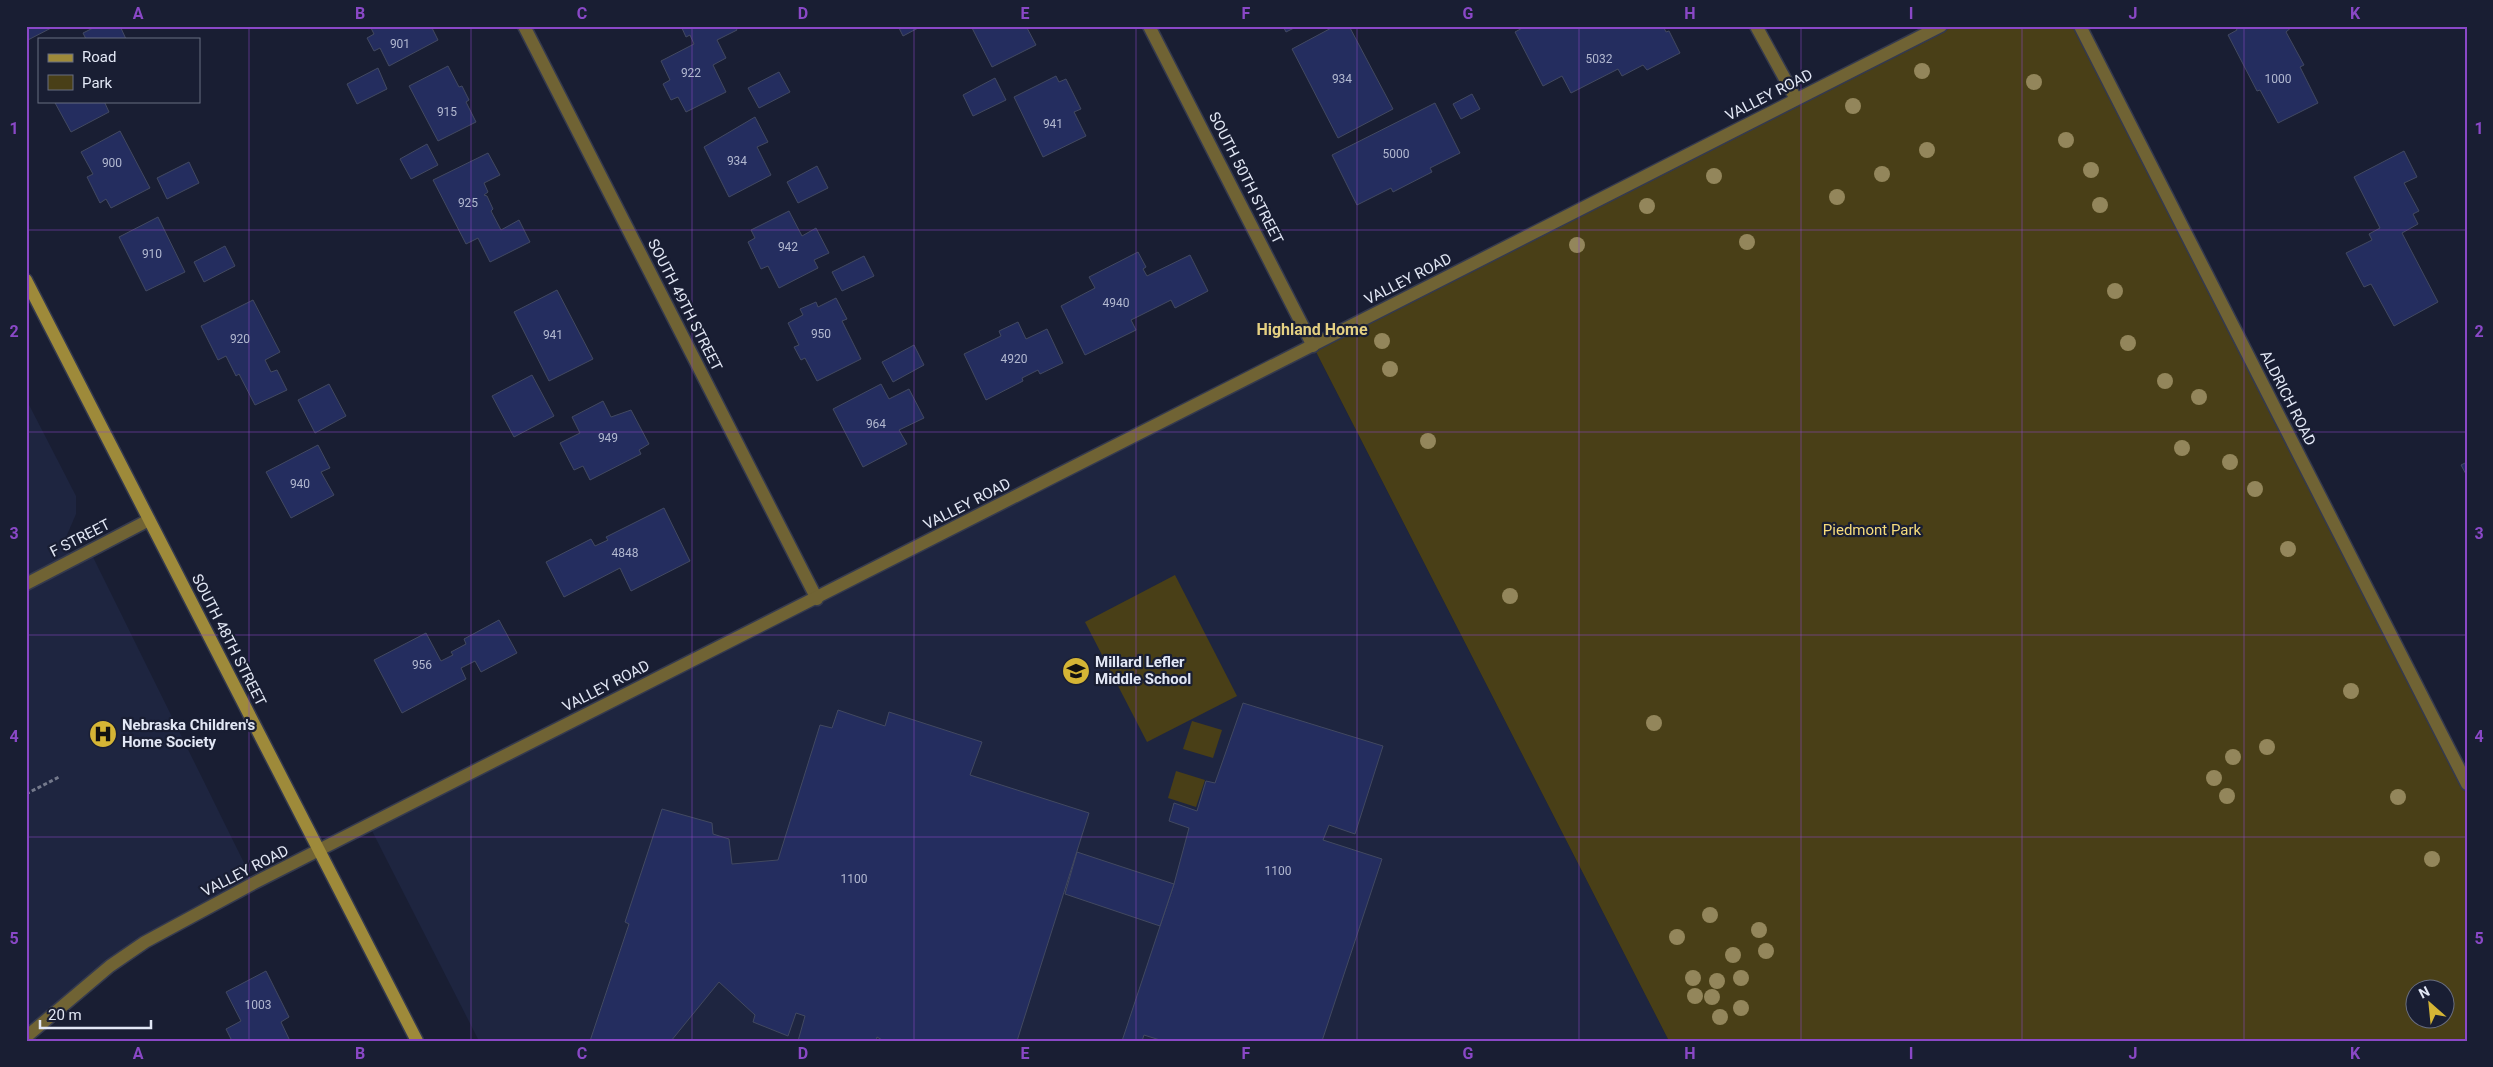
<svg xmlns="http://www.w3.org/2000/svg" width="2493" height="1067" font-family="Roboto,sans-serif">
  <rect width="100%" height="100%" fill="#191e33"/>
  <g fill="#1e2540">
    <path d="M1313 346 1669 1041H479L369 825Z"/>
    <path d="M26 399 76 496V514L67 535 70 561 90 551 254 883 145 942 26 1037Z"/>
  </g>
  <g fill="#493f17" fill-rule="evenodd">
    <path d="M1941 26H2080L2467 784V1041H1669L1313 346ZM2416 990H2446V1020H2416Z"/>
    <path d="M1175 575 1237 696 1147 742 1085 622Z"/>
    <path d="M1192 721 1222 730 1213 758 1183 749Z"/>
    <path d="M1176 771 1205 780 1196 807 1168 798Z"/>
  </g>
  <g fill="#242d5f" stroke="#424961">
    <path d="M26 26H55L26 41Z"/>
    <path d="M97 26H120L126 39H86L83 33Z"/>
    <path d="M370 26H431L438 40 389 66 380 48 374 51 367 38 374 34Z"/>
    <path d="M681 26H735L737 30 717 40 726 58 713 65 726 92 686 112 678 97 671 100 663 84 670 80 661 61 694 44 690 35 686 37Z"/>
    <path d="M898 26H922L903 36Z"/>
    <path d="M971 26H1026L1036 45 992 67Z"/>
    <path d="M1283 26H1298L1286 32Z"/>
    <path d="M1335 26H1349L1393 109 1338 138 1292 49Z"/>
    <path d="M1526 26H1663L1666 32 1669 31 1680 53 1647 70 1643 65 1622 76 1618 69 1571 93 1562 76 1543 86 1515 32Z"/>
    <path d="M2235 26H2293L2286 32 2304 65 2300 67 2318 103 2278 123 2260 90 2257 91 2228 35 2237 30Z"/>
    <path d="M448 66 459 87 462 86 469 100 466 102 476 122 438 141 409 86Z"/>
    <path d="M378 68 387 89 357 104 347 84Z"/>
    <path d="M779 72 790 92 759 108 748 88Z"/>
    <path d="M1056 76 1059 82 1066 79 1081 109 1074 112 1086 136 1043 157 1014 97Z"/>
    <path d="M995 78 1006 100 973 116 963 95Z"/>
    <path d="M1472 94 1480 109 1461 119 1453 104Z"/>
    <path d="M54 101H104L109 112 71 132Z"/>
    <path d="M1435 103 1460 153 1430 168 1432 172 1393 192 1391 188 1357 205 1332 155Z"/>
    <path d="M755 117 768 142 757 147 771 175 729 197 704 147Z"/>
    <path d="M120 131 150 188 111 208 106 199 100 203 87 177 93 174 81 152Z"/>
    <path d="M427 144 438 165 411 179 400 159Z"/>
    <path d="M2404 151 2417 177 2404 183 2419 211 2413 214 2418 224 2402 233 2438 302 2394 326 2371 284 2364 287 2346 253 2372 240 2369 234 2380 228 2354 177Z"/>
    <path d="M488 153 500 175 484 183 488 192 484 195 487 196 493 209 491 211 501 230 519 220 530 242 490 262 478 238 466 244 433 180Z"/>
    <path d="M189 162 199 183 167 199 157 178Z"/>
    <path d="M817 166 828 188 798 203 787 182Z"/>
    <path d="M789 211 802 236 816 228 829 253 814 260 818 268 779 288 768 266 761 269 748 242 755 238 751 230Z"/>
    <path d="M158 217 185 272 146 291 119 237Z"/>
    <path d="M225 246 235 266 204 282 194 262Z"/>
    <path d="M1138 252 1146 267 1143 269 1147 276 1190 255 1208 291 1175 308 1171 300 1131 320 1136 330 1085 355 1061 306 1095 288 1089 277Z"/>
    <path d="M864 256 874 276 842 291 832 272Z"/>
    <path d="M557 290 593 359 549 381 514 312Z"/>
    <path d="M836 298 847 319 842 321 861 359 817 381 805 358 801 360 794 347 799 345 788 323 803 315 800 309 816 302 818 307Z"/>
    <path d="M253 300 280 352 265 360 271 372 277 370 287 390 255 405 239 374 236 376 226 356 218 360 201 326Z"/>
    <path d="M1018 322 1026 339 1047 329 1063 363 1040 374 1038 370 1022 378 1023 381 986 400 964 354 1001 336 999 331Z"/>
    <path d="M914 345 924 365 893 382 882 362Z"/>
    <path d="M532 375 554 416 514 437 492 396Z"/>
    <path d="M329 384 346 416 315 433 298 400Z"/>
    <path d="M881 384 889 399 909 389 924 418 899 430 907 444 863 467 833 409Z"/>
    <path d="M603 401 611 417 631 410 649 444 639 450 641 454 590 480 583 466 574 470 560 443 580 433 572 417Z"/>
    <path d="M318 445 330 468 321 472 334 495 291 518 266 472Z"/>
    <path d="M2467 462V476L2461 465Z"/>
    <path d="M664 508 690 561 631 591 620 568 564 597 546 562 591 539 595 546 608 540 606 537Z"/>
    <path d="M499 620 517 653 481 672 475 661 461 668 466 679 402 713 374 660 426 633 441 661 453 655 451 652 466 644 464 639Z"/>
    <path d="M1243 703 1383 746 1355 834 1329 825 1323 840 1382 859 1322 1041H1163L1144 1035 1142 1041H1122L1174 884 1189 828 1169 821 1174 803 1197 811 1206 781 1215 783Z"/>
    <path d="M838 710 885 726 889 712 982 742 970 775 1089 813 1017 1041H884L877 1037 876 1041H798L805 1016 796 1013 788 1036 753 1022 755 1015 719 982 671 1041H590L629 924 625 922 662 809 712 823 713 834 729 839 732 864 778 860 820 725 832 728Z"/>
    <path d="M1077 852 1174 884 1160 926 1065 894Z"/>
    <path d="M266 971 289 1017 281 1022 290 1041H232L226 1029 241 1021 226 992Z"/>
  </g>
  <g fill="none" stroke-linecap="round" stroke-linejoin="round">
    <g stroke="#353a4e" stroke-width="15">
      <g id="minor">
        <path d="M524 26 817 599"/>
        <path d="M1149 26 1313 346"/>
        <path d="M1756 26 1796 99"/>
        <path d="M2080 26 2467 784"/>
        <path d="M26 584 149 520"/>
      </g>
    </g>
    <g stroke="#353a4e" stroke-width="15">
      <path id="tertiary" d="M26 1037 110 966 145 942 254 883 1941 26"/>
    </g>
    <g stroke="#353a4e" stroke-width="15">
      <path id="secondary" d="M26 280 417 1041"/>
    </g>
    <path stroke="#74798b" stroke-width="3" stroke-dasharray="4 2.5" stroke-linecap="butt" d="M26 794 59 777"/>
    <use href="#minor" stroke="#706334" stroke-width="12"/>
    <use href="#tertiary" stroke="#706334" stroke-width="12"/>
    <use href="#secondary" stroke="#9e8a3a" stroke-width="12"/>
  </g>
  <g fill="#93865b">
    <circle cx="1922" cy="71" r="8"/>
    <circle cx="2034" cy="82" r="8"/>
    <circle cx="1853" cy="106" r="8"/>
    <circle cx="2066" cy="140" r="8"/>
    <circle cx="1927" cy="150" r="8"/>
    <circle cx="2091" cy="170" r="8"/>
    <circle cx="1882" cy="174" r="8"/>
    <circle cx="1714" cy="176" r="8"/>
    <circle cx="1837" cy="197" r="8"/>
    <circle cx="2100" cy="205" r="8"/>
    <circle cx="1647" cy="206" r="8"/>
    <circle cx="1747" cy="242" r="8"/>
    <circle cx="1577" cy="245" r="8"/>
    <circle cx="2115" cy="291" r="8"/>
    <circle cx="1382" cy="341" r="8"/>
    <circle cx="2128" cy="343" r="8"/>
    <circle cx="1390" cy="369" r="8"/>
    <circle cx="2165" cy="381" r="8"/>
    <circle cx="2199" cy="397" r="8"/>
    <circle cx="1428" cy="441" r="8"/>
    <circle cx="2182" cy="448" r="8"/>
    <circle cx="2230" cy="462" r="8"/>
    <circle cx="2255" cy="489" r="8"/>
    <circle cx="2288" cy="549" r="8"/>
    <circle cx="1510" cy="596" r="8"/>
    <circle cx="2351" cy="691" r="8"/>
    <circle cx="1654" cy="723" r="8"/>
    <circle cx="2267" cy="747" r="8"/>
    <circle cx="2233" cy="757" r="8"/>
    <circle cx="2214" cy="778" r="8"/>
    <circle cx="2227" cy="796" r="8"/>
    <circle cx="2398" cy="797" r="8"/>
    <circle cx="2432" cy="859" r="8"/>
    <circle cx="1710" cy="915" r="8"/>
    <circle cx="1759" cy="930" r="8"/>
    <circle cx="1677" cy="937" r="8"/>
    <circle cx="1766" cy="951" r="8"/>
    <circle cx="1733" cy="955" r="8"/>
    <circle cx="1693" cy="978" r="8"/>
    <circle cx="1741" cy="978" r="8"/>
    <circle cx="1717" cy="981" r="8"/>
    <circle cx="1695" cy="996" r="8"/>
    <circle cx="1712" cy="997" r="8"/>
    <circle cx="1741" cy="1008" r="8"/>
    <circle cx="1720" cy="1017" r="8"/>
  </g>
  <path fill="none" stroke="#8a48c7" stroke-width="1" stroke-opacity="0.55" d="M249 26V1041M471 26V1041M692 26V1041M914 26V1041M1136 26V1041M1357 26V1041M1579 26V1041M1801 26V1041M2022 26V1041M2244 26V1041M26 230H2467M26 432H2467M26 635H2467M26 837H2467"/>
  <defs>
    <g id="school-disc" transform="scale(1.4375)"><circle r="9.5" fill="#d5b535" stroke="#191e33"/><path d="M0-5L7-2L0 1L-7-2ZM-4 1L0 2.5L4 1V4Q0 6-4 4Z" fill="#111"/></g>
    <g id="hospital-disc" transform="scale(1.4375)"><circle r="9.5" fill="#d5b535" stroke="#191e33"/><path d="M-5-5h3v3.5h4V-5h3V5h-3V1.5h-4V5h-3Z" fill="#111"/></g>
  </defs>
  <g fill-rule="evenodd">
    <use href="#school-disc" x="1076" y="671"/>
    <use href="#hospital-disc" x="103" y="734"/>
  </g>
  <g text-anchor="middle" stroke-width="4.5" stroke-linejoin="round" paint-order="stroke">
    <g font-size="12" fill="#b2b8d0">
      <text x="400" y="48">901</text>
      <text x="1599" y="63">5032</text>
      <text x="691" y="77">922</text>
      <text x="1342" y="83">934</text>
      <text x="2278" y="83">1000</text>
      <text x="447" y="116">915</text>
      <text x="1053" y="128">941</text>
      <text x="1396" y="158">5000</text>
      <text x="737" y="165">934</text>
      <text x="112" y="167">900</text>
      <text x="468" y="207">925</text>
      <text x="788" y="251">942</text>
      <text x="152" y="258">910</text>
      <text x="1116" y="307">4940</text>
      <text x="821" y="338">950</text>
      <text x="553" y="339">941</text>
      <text x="240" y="343">920</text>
      <text x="1014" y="363">4920</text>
      <text x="876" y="428">964</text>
      <text x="608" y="442">949</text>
      <text x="300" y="488">940</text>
      <text x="625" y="557">4848</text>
      <text x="422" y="669">956</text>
      <text x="1278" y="875">1100</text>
      <text x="854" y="883">1100</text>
      <text x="258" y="1009">1003</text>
    </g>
    <g font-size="15" fill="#e2e7f5" stroke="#191e33">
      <text transform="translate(1769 95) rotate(-27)" y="5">VALLEY ROAD</text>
      <text transform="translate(1246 178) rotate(63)" y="5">SOUTH 50TH STREET</text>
      <text transform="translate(1408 279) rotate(-27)" y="5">VALLEY ROAD</text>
      <text transform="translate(685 305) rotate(63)" y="5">SOUTH 49TH STREET</text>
      <text transform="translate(2288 398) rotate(63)" y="5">ALDRICH ROAD</text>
      <text transform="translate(967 504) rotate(-27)" y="5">VALLEY ROAD</text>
      <text transform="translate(80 538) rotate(-27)" y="5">F STREET</text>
      <text transform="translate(229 640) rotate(63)" y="5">SOUTH 48TH STREET</text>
      <text transform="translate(606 686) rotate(-27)" y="5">VALLEY ROAD</text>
      <text transform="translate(245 871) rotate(-27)" y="5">VALLEY ROAD</text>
    </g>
    <g font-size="15" fill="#f6dc7c" stroke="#191e33">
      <text x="1872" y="535">Piedmont Park</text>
    </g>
    <g font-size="15" font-weight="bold" fill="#e2e7f5" stroke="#191e33" text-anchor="start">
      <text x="1095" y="667">Millard Lefler<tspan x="1095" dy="17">Middle School</tspan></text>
      <text x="122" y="730">Nebraska Children's<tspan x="122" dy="17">Home Society</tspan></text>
    </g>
    <g font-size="16" font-weight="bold" fill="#e4d082" stroke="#191e33">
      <text x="1312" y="335">Highland Home</text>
    </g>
  </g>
  <rect width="2493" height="1067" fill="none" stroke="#191e33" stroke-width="55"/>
  <rect x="38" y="38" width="162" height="65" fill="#191e33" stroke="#696e81"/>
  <rect x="48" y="54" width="25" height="8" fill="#9e8a3a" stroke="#696e81"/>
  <text x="82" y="62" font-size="15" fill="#e2e7f5">Road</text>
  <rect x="48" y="75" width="25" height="15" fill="#493f17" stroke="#696e81"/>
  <text x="82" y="88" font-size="15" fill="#e2e7f5">Park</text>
  <g transform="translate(2430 1004) rotate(333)"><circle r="24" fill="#191e33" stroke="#696e81"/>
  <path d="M0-4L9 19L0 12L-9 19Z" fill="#d5b535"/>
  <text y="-8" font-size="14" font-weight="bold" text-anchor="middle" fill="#e2e7f5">N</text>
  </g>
  <path d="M40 1020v8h111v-8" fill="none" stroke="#e2e7f5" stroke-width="2.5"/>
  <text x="48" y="1020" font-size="15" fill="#e2e7f5" stroke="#191e33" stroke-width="4" paint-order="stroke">20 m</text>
  <rect x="28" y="28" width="2438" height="1012" fill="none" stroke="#8a48c7" stroke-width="2"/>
  <g font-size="16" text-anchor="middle" font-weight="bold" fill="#8a48c7">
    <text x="138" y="19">A</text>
    <text x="360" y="19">B</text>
    <text x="582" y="19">C</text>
    <text x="803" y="19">D</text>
    <text x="1025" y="19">E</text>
    <text x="1246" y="19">F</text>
    <text x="1468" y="19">G</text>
    <text x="1690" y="19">H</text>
    <text x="1911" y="19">I</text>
    <text x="2133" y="19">J</text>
    <text x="2355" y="19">K</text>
    <text x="14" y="134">1</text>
    <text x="2479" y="134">1</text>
    <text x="14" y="337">2</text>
    <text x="2479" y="337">2</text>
    <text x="14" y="539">3</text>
    <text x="2479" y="539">3</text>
    <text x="14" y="742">4</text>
    <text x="2479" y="742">4</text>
    <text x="14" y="944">5</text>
    <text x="2479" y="944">5</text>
    <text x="138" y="1059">A</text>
    <text x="360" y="1059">B</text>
    <text x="582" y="1059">C</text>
    <text x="803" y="1059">D</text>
    <text x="1025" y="1059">E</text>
    <text x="1246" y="1059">F</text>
    <text x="1468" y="1059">G</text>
    <text x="1690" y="1059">H</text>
    <text x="1911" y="1059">I</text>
    <text x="2133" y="1059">J</text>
    <text x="2355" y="1059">K</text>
  </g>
</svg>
